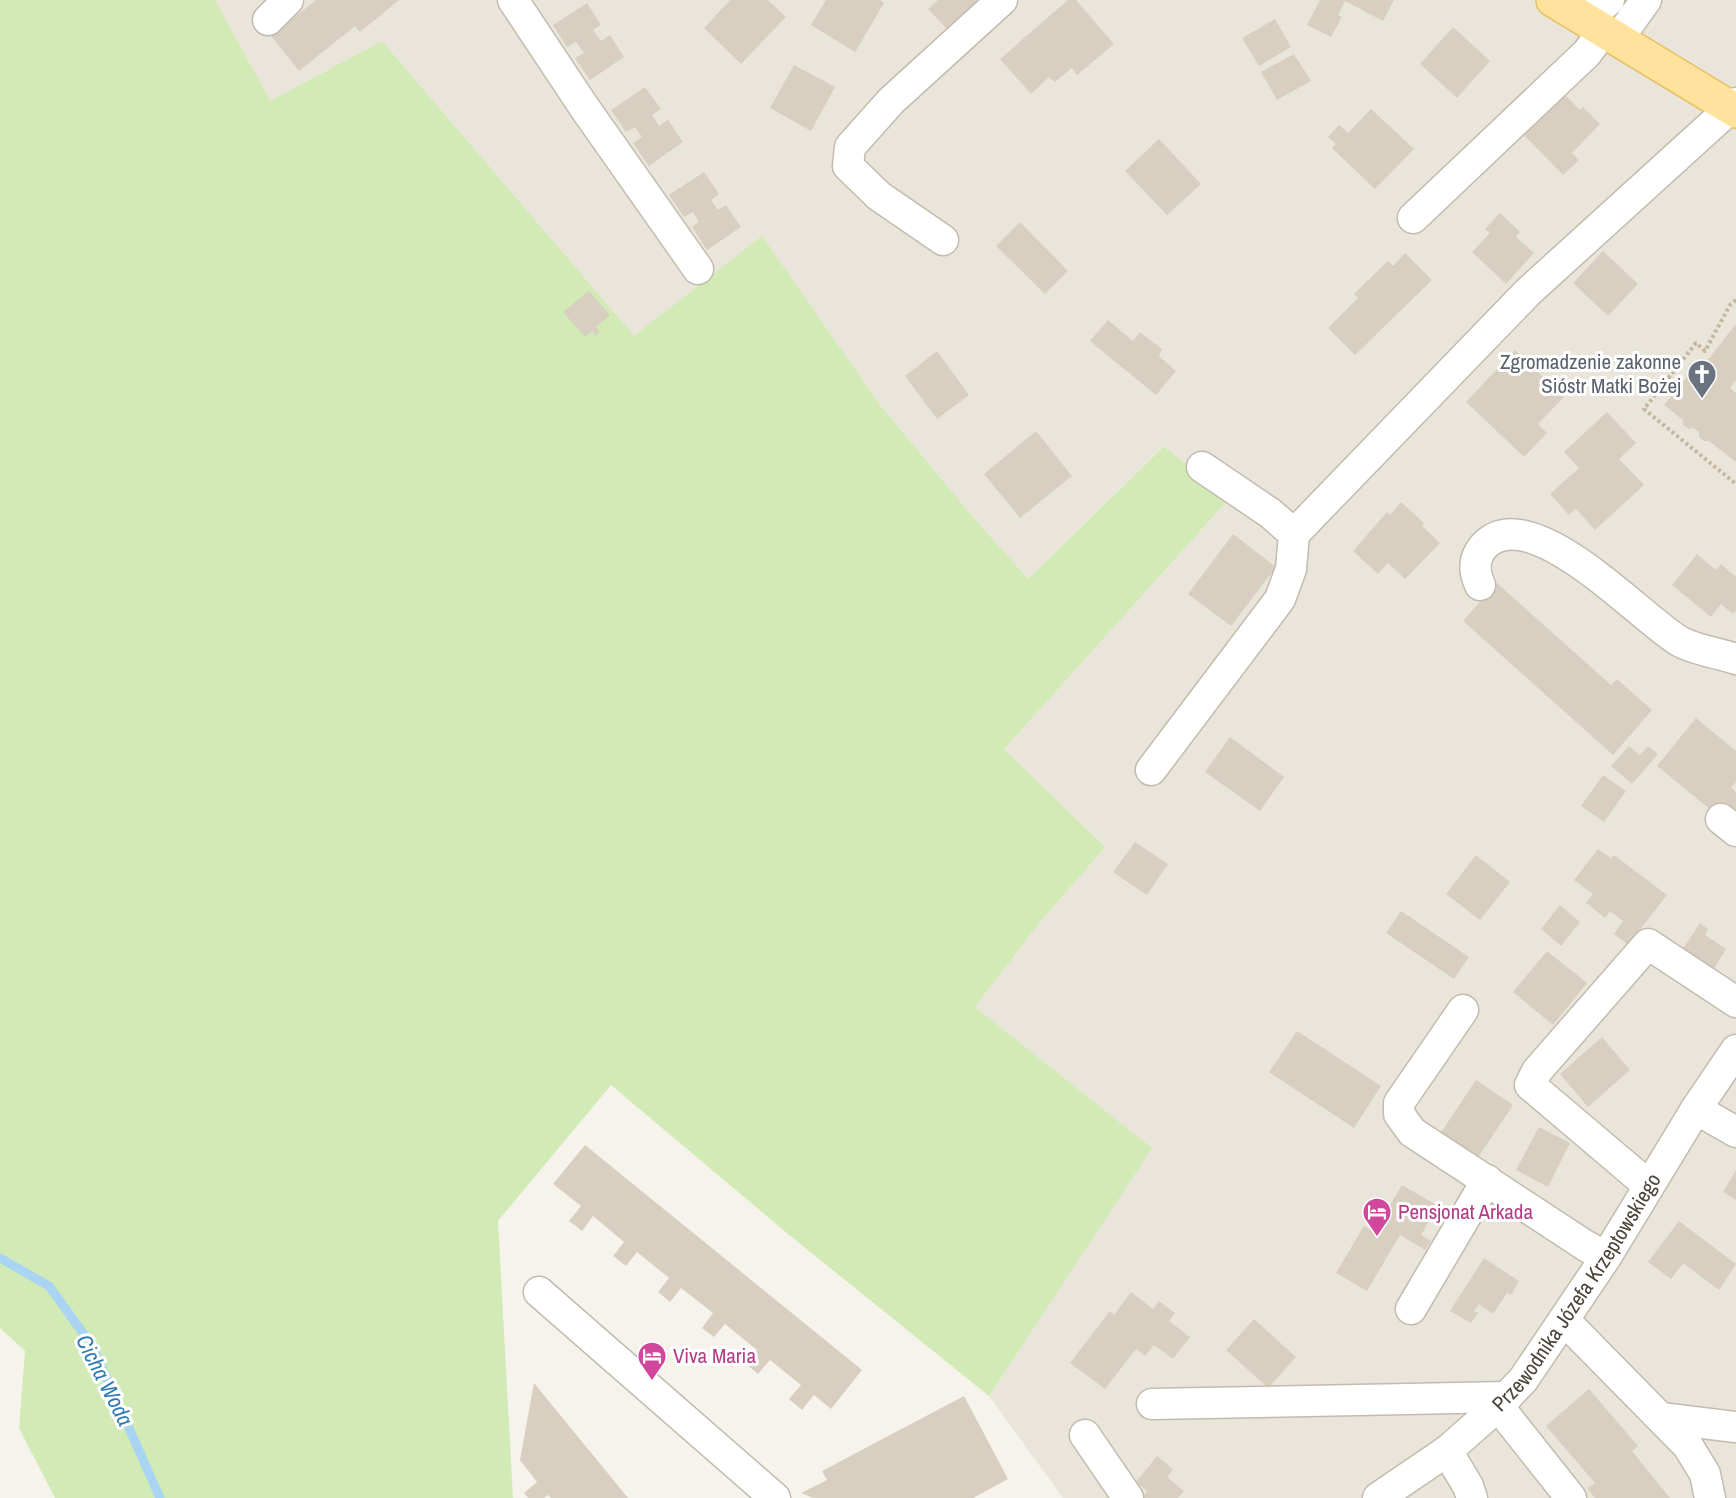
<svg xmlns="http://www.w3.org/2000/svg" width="1736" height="1498" font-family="'Archivo Narrow',sans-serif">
  <rect width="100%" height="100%" fill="#f6f3ec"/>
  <path fill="#eae5da" d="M215 0H1736V1498H1063L989 1396 1151 1148 975 1007 1040 922 1105 847 1004 749 1227 501 1163 446 1028 579 973 517 880 405 762 237 634 337 382 41 269 102Z"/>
  <path fill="#d2eab5" d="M0 0H215L270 101 382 41 634 336 762 236 880 405 973 517 1028 579 1164 446 1227 501 1004 749 1105 847 1040 922 975 1007 1152 1148 989 1396 788 1234 611 1085 498 1221 513 1498H55L19 1428 25 1351 0 1328Z"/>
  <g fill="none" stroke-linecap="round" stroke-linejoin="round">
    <path stroke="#a9d4f2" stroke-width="9" d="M0 1258 49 1286 93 1347 160 1498"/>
  </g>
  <g fill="#d8cfc1">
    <path d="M316 0H399L360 32 355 26 299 71 271 36Z"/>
    <path d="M730 0H768L786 17 741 64 704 28Z"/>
    <path d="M826 0H880L884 3 855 52 811 25Z"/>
    <path d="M938 0H985L950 32 928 9Z"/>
    <path d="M1068 0H1076L1114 44 1077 75 1072 68 1055 82 1049 77 1031 94 1000 59Z"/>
    <path d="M1320 0H1394L1383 21 1345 1 1338 15 1342 17 1331 37 1307 25Z"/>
    <path d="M587 3 601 25 593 30 601 41 610 35 624 57 590 80 575 58 584 53 576 42 567 47 553 25Z"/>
    <path d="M1275 19 1291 47 1259 66 1242 38Z"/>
    <path d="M1453 27 1490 61 1457 98 1420 64Z"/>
    <path d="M1294 54 1311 81 1277 100 1261 72Z"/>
    <path d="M794 65 835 87 811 131 770 108Z"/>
    <path d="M645 87 661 109 652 115 659 126 668 120 683 142 649 166 633 143 642 137 635 127 626 132 611 110Z"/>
    <path d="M1565 95 1580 110 1583 107 1600 124 1572 153 1579 160 1563 175 1524 135Z"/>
    <path d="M1371 109 1414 149 1375 189 1332 148 1336 144 1328 137 1339 125 1348 133Z"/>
    <path d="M1159 139 1201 184 1167 215 1125 171Z"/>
    <path d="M704 172 719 194 711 200 718 210 726 205 741 227 707 250 692 227 699 222 693 212 684 217 669 195Z"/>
    <path d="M1500 213 1520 232 1516 237 1534 253 1506 284 1472 252 1490 233 1485 229Z"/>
    <path d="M1020 222 1068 271 1045 294 996 246Z"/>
    <path d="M1603 251 1638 284 1608 316 1573 283Z"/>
    <path d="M1405 253 1432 280 1355 355 1328 328 1358 298 1354 294 1388 261 1393 266Z"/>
    <path d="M589 291 610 315 596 327 600 331 596 336 592 331 585 337 563 312Z"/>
    <path d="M1108 320 1133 341 1140 332 1162 349 1159 356 1176 371 1156 395 1090 341Z"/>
    <path d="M1736 324V380L1730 388 1736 393V462L1709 441H1704L1699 437V432L1693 428 1689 429 1683 425V420L1664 405 1698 363 1702 367Z"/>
    <path d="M1515 350 1564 397 1538 424 1547 433 1524 457 1466 402Z"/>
    <path d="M937 351 969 395 937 419 905 376Z"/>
    <path d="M1607 412 1636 443 1619 459 1644 485 1595 530 1576 509 1569 515 1550 494 1579 468 1564 452Z"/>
    <path d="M1036 431 1072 476 1020 518 984 474Z"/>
    <path d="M1401 502 1424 523 1422 526 1440 543 1405 579 1388 563 1378 574 1353 551 1387 512 1390 515Z"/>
    <path d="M1233 534 1276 567 1231 626 1188 594Z"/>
    <path d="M1697 554 1716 570 1721 564 1736 577V611L1733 614 1721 604 1711 617 1672 585Z"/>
    <path d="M1497 583 1611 685 1617 679 1652 710 1613 755 1463 621Z"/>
    <path d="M1696 718 1736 751V782L1731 787 1736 793V823L1712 811 1657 766Z"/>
    <path d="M1230 737 1284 777 1260 811 1205 772Z"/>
    <path d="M1629 746 1640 755 1648 746 1658 754 1632 784 1611 766Z"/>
    <path d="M1603 775 1626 791 1604 822 1581 806Z"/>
    <path d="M1135 842 1168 864 1147 895 1113 872Z"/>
    <path d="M1598 849 1611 858 1614 855 1667 895 1628 945 1614 934 1623 921 1610 911 1605 918 1586 903 1593 894 1574 880Z"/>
    <path d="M1476 855 1510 882 1480 920 1446 894Z"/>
    <path d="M1560 905 1580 922 1561 946 1541 929Z"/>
    <path d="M1401 911 1469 957 1454 979 1386 933Z"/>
    <path d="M1700 923 1708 929 1705 935 1726 949 1710 975 1679 955Z"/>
    <path d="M1547 951 1587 983 1553 1025 1513 992Z"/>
    <path d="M1297 1031 1381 1086 1354 1128 1269 1072Z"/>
    <path d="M1602 1037 1630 1070 1588 1107 1560 1074Z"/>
    <path d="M1476 1080 1513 1105 1477 1159 1440 1134Z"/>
    <path d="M1539 1127 1570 1143 1548 1187 1516 1170Z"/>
    <path d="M585 1145 862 1370 831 1409 814 1395 802 1410 789 1399 801 1385 770 1360 758 1374 746 1364 757 1350 725 1324 714 1337 702 1328 713 1313 681 1288 670 1302 658 1292 669 1278 637 1252 626 1266 613 1256 624 1242 593 1216 582 1231 569 1221 581 1206 553 1184Z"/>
    <path d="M1736 1170V1200L1723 1192Z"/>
    <path d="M1402 1185 1438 1206 1421 1235 1431 1241 1425 1250 1400 1235 1367 1291 1336 1273 1364 1226 1374 1232Z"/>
    <path d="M1679 1221 1736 1264 1719 1290 1683 1263 1671 1279 1648 1262Z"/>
    <path d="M1484 1258 1519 1281 1511 1295 1507 1293 1493 1314 1479 1304 1474 1311 1478 1313 1471 1323 1450 1311Z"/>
    <path d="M1131 1292 1153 1309 1159 1301 1175 1313 1169 1321 1190 1337 1173 1359 1154 1345 1145 1356 1136 1349 1105 1389 1070 1363 1110 1311 1114 1315Z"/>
    <path d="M1254 1319 1296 1357 1268 1388 1226 1350Z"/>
    <path d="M534 1383 628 1498H551L548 1495 544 1498H528L524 1493 537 1482 520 1460Z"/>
    <path d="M1589 1389 1638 1446 1632 1451 1670 1498H1595L1587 1488 1595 1483 1546 1426Z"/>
    <path d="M964 1396 1008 1479 973 1498H813L801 1493 827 1480 822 1471Z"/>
    <path d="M1157 1456 1173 1469 1167 1477 1184 1491 1178 1498H1142L1147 1491 1136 1482Z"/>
  </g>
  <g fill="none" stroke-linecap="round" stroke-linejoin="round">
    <g stroke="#c2bbae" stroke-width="33">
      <g id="minor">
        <path d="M513 0 584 107 698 269"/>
        <path d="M268 20 288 0"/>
        <path d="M1586 20 1609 0"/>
        <path d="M1618 39 1646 0"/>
        <path d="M1413 218 1587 53 1603 31"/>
        <path d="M943 240 879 196 848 166 850 147 891 101 1002 0"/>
        <path d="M1294 534 1528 292 1736 103"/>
        <path d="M1480 585C1474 572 1473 559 1483 547 1528 495 1640 618 1679 641 1695 650 1718 653 1736 659"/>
        <path d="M1151 770 1280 599 1291 569 1294 534 1270 513 1202 467"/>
        <path d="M1721 819 1736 831"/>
        <path d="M1463 1010 1399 1103V1114L1412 1132 1586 1246 1606 1257"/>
        <path d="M1696 1109 1736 1132"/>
        <path d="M1648 1185 1530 1085 1537 1071 1648 944 1736 1002"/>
        <path d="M539 1292 775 1498"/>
        <path d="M1411 1309 1487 1180"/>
        <path d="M1564 1320 1688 1446 1705 1474 1710 1498"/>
        <path d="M1152 1404 1507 1397"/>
        <path d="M1498 1406 1571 1498"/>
        <path d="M1661 1418 1736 1427"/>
        <path d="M1085 1435 1128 1498"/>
        <path d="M1447 1451 1468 1486 1472 1498"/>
        <path id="s1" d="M1378 1498 1447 1451 1498 1406 1523 1380 1606 1257 1696 1109 1736 1050"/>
      </g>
    </g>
    <g stroke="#e6c16a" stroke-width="36">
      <path id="major" d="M1553 0 1736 111"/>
    </g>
    <path stroke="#c4b79f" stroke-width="4" stroke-dasharray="3 3" stroke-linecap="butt" d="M1736 300 1730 305 1705 351 1696 343 1644 409 1736 484"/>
    <use href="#minor" stroke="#fff" stroke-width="30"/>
    <use href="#major" stroke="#ffe39c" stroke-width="33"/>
  </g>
  <defs>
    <g id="church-pin" transform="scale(1.5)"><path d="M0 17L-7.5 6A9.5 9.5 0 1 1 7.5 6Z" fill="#6b7280" stroke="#fff"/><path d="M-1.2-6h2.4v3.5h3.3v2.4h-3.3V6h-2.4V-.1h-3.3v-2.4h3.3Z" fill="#fff"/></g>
    <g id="hotel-pin" transform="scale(1.5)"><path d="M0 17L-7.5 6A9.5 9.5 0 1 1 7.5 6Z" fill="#d1479c" stroke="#fff"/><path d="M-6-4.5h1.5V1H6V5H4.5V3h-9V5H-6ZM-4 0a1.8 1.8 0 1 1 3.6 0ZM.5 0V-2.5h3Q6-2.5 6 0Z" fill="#fff"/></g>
  </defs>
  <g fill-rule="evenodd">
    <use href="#church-pin" x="1702" y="374"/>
    <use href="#hotel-pin" x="1377" y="1212"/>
    <use href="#hotel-pin" x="652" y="1356"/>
  </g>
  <g text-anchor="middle" stroke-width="6" stroke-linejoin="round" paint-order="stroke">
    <g font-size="21" fill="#5b616d" stroke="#fff" text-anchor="end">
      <text x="1681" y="369">Zgromadzenie zakonne<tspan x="1681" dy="24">Sióstr Matki Bożej</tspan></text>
    </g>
    <g font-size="21" fill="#b23c85" stroke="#fff" text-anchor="start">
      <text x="1398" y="1219">Pensjonat Arkada</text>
      <text x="673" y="1363">Viva Maria</text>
    </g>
    <g font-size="21" fill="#4b4439" stroke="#fff">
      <text dy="7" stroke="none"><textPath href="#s1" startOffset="290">Przewodnika Józefa Krzeptowskiego</textPath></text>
    </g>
    <g font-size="22" font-style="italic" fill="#2e7ab2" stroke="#fff">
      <text transform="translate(105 1380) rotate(63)" y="8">Cicha Woda</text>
    </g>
  </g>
</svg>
